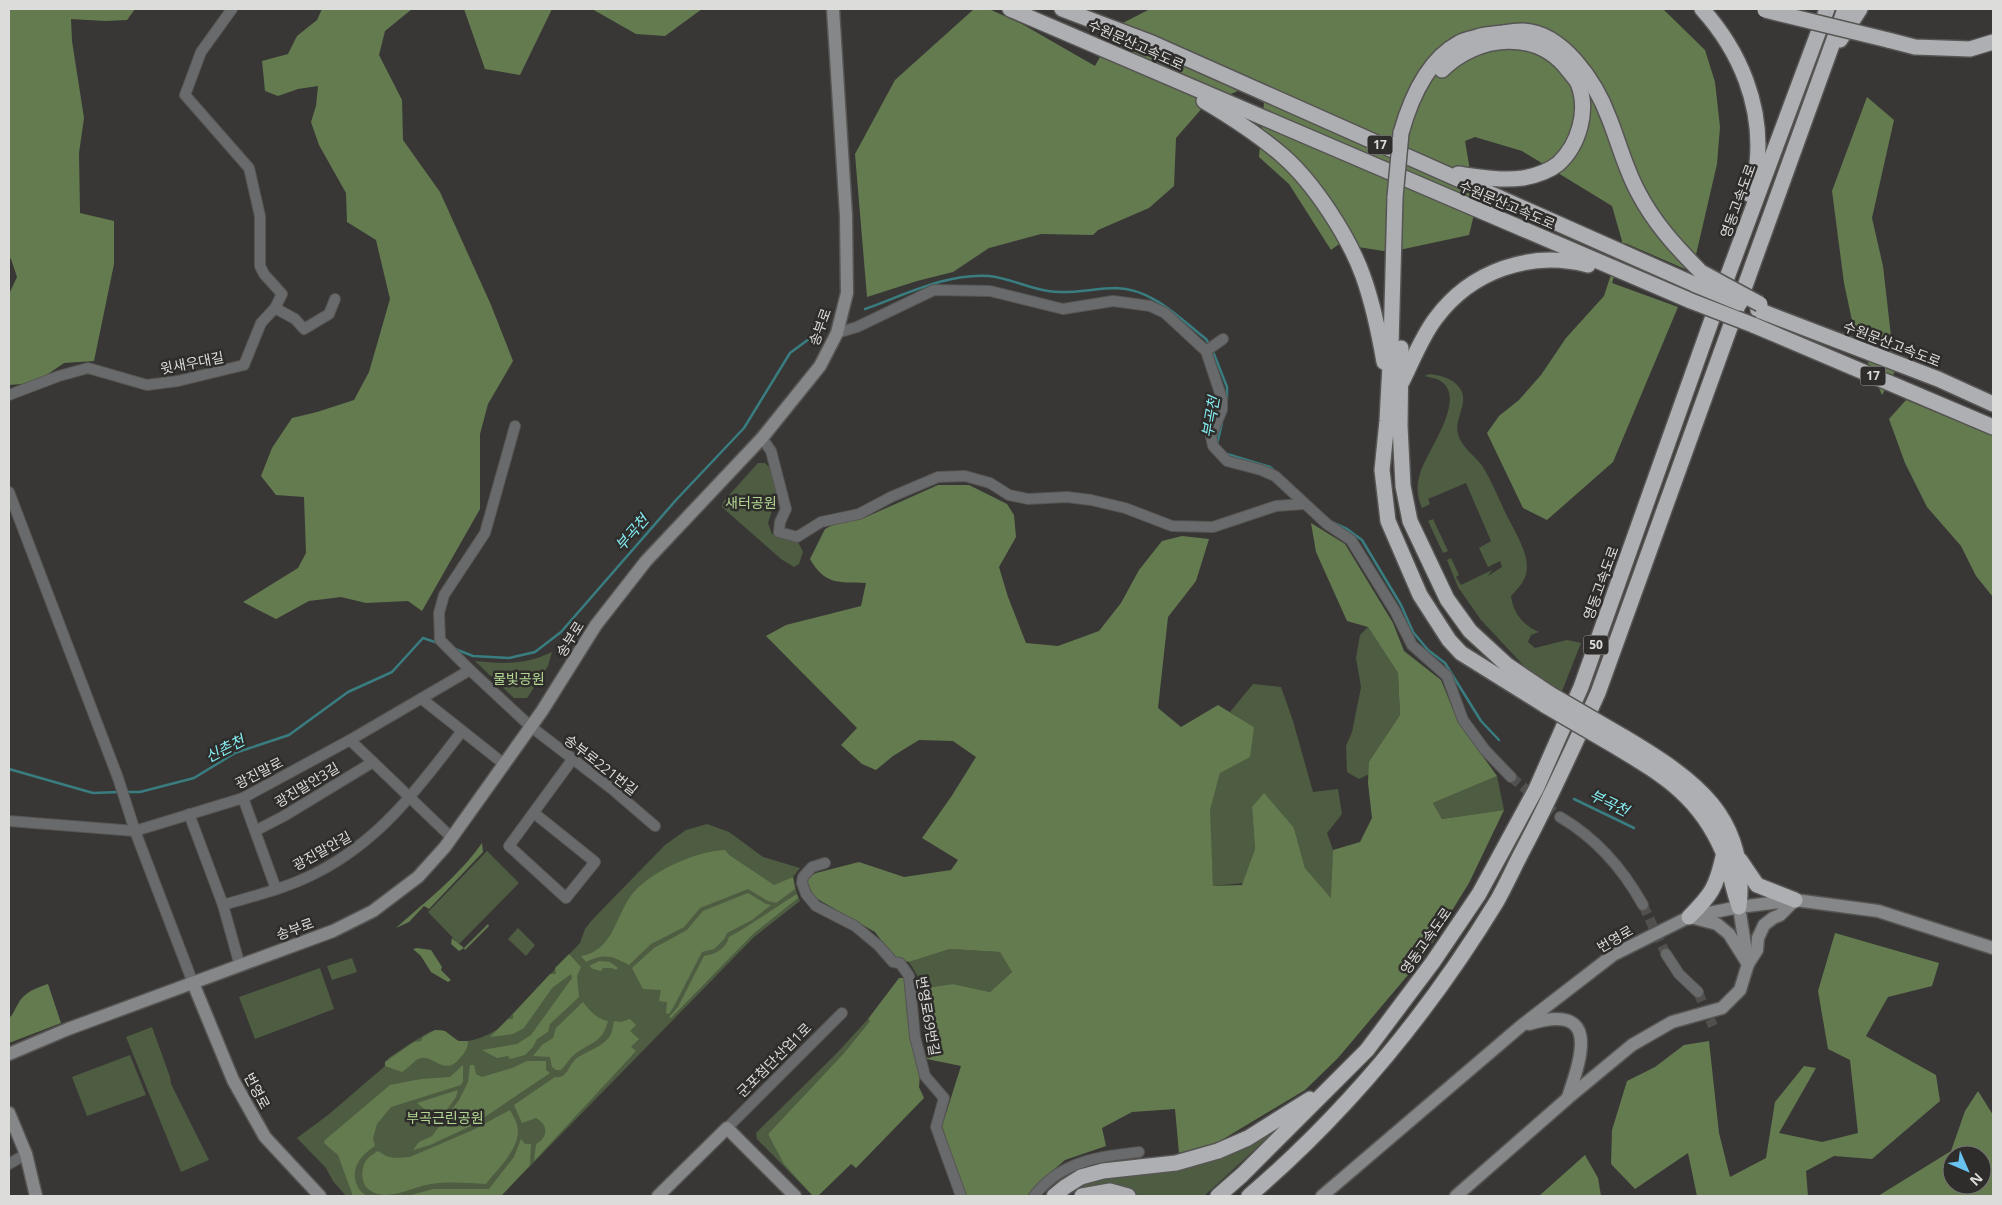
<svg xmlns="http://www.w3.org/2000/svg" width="2002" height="1205" font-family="'Open Sans','Noto Sans KR',sans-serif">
  <rect width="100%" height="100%" fill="#383735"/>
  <g fill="#4e5d41">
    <path d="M1430 374C1443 376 1456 379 1462 392 1467 406 1454 420 1458 434 1462 449 1475 455 1483 467 1492 482 1498 497 1505 512 1512 526 1520 539 1525 554 1530 574 1525 581 1511 596 1513 612 1523 626 1539 632L1531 635 1528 642 1535 648 1567 640 1581 643 1562 691 1549 685 1526 668 1481 620 1458 587 1447 560 1451 558 1459 575 1456 577 1461 585 1492 570 1488 576 1502 567 1500 561 1488 567 1479 548 1491 541 1466 483 1428 499 1430 504 1422 508C1417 497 1416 486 1420 474 1425 453 1470 397 1439 380 1435 378 1428 377 1424 376Z"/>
    <path d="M758 463H765L770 468 777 494 768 523 772 534 798 542 803 552 799 564 794 567 781 559 722 507 723 502Z"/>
    <path d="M1433 519 1448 551 1443 553 1428 521Z"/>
    <path d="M1368 627 1398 673 1400 715 1370 762 1369 774 1359 779 1347 772 1346 746 1352 732 1361 687 1356 658 1360 635Z"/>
    <path d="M552 652 548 666 527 698H514L475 661C503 664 526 665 552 652Z"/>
    <path d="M1253 684 1281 687 1293 721 1313 792 1338 789 1342 814 1327 833 1333 850 1332 899 1305 868 1294 828 1252 807 1255 849 1243 883 1213 886 1209 811 1220 773 1254 727 1230 712Z"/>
    <path d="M1497 776 1504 810 1442 819 1433 803Z"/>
    <path d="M707 824 729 832 763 857 800 868 793 877 797 894 800 901 754 937 501 1196H346L333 1181 326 1168 297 1138 328 1115 385 1066V1062L390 1057C400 1051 427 1031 436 1030 445 1028 450 1036 457 1040 467 1045 490 1035 499 1028L580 943 585 929 592 920 665 845 686 830Z"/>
    <path d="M487 851 519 883 459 944 428 912Z"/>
    <path d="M518 928 535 945 526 956 508 939Z"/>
    <path d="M950 949 1001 952 1012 972 990 992 953 984 925 988 909 962Z"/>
    <path d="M352 958 357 972 332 980 327 966Z"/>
    <path d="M320 968 334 1009 255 1039 239 997Z"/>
    <path d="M868 1019 870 1021 844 1053 768 1134 813 1196 757 1139 756 1133 837 1053Z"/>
    <path d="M152 1027 170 1077 171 1084 209 1160 181 1172 126 1037Z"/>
    <path d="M130 1055 146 1095 87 1116 72 1077Z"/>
    <path d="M1275 1131 1204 1196H1140L1128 1190 1077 1194 1074 1189C1107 1173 1143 1176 1179 1168 1214 1162 1244 1148 1275 1131Z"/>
  </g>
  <g fill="#647b50" fill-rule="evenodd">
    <path d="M9 9H135L127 20 105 21 71 19 72 41 84 118 79 153 80 213 114 221V264L94 361 64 363 35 383 9 385V294L17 277 11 259 9 257Z"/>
    <path d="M322 9H412L385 31 379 55 402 100 403 140 440 192 491 305 513 361 488 404 480 434V509L422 611 408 601 366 603 341 597 309 601 276 619 243 602 298 568 306 553 304 497 276 495 261 476 272 448 292 418 317 412 354 400 369 372 390 299 376 240 347 222 346 193 319 145 311 122 316 106 318 86 298 89 278 96 265 91 262 61 288 54 297 36 317 20Z"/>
    <path d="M464 9H552L520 75 485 69Z"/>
    <path d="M592 9H702L665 36 636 34Z"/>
    <path d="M974 9H989L1022 24 1095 66 1117 26 1150 9H1663L1705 50 1715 82 1720 127 1717 164 1692 272 1625 243 1612 283 1678 307 1613 462 1547 520 1523 508 1487 433 1499 416 1519 400 1541 375 1566 338 1604 296 1622 241 1612 206 1522 151 1475 137 1465 141 1476 206 1469 235 1390 252 1339 244 1331 250 1289 184 1259 157 1264 103 1240 90 1204 106 1176 138 1174 186 1149 208 1098 230 1093 235 1041 234 989 248 953 272 917 281 867 297 855 154 895 80Z"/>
    <path d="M1867 97 1894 120 1872 218 1883 266 1895 371 1882 395 1854 330 1844 283 1832 191Z"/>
    <path d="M1906 400 1993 436V597L1976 576 1961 546 1927 507 1905 463 1889 419Z"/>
    <path d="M938 485H969L1007 504 1014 515 1016 537 999 567 1008 597 1026 643 1058 646 1099 631 1121 603 1139 570 1162 541 1182 536 1209 539 1196 581 1168 617 1158 708 1181 727 1218 705 1254 727 1250 757 1220 773 1210 810 1213 886 1242 885 1255 849 1252 807 1264 793 1294 828 1305 868 1331 898 1333 850 1360 842 1372 818 1368 783 1369 762 1400 715 1398 673 1368 627 1347 621 1316 552 1311 523 1345 544 1393 623 1404 651 1441 680 1458 722 1497 776 1433 803 1442 819 1504 810 1469 883 1424 956 1338 1058 1305 1090 1215 1144 1179 1153 1175 1109 1132 1112 1102 1128 1106 1146 1065 1160 1037 1184 1027 1196H965L942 1126 961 1066 927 1059 922 1006 925 988 953 984 990 992 1012 972 1000 952 950 949 909 962 894 957 875 932 814 897 806 879 816 873 859 862 904 877 951 870 958 860 922 838 951 797 976 757 953 741 919 740 893 756 876 770 862 764 841 745 857 728 766 636 786 625 861 606 866 583C838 582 825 585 810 559L825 529 833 525 864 518Z"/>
    <path d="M482 843 483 852 429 909 424 906 409 922 396 928C426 901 458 877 482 843Z"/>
    <path d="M725 850 729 855 774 885 793 877 795 889 776 903 768 901 748 889 700 908 684 927 651 944 629 965C612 956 605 953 586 962L581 956C612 951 615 919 630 897 648 872 696 851 725 850Z"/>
    <path d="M748 893 766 904 771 905 752 920 727 933 724 939 714 949 702 952 674 1006 669 1014 666 1013 667 1002 659 1001 661 990 643 989 632 968 654 948 687 930 703 911Z"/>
    <path d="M797 894 798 898 753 934 671 1018 669 1017 678 1007 704 956C716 954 726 949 729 937 753 924 774 908 797 894Z"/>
    <path d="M488 924 489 926 465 950 464 948 459 951 451 944 452 938 464 948Z"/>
    <path d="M1835 933 1939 963 1932 986 1888 997 1866 1036 1936 1075 1940 1101 1872 1159 1834 1156 1806 1171 1808 1196H1697L1688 1153 1635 1189 1611 1164 1612 1130 1627 1081 1655 1067 1684 1045 1709 1041 1719 1133 1730 1177 1766 1158 1775 1102 1804 1066 1816 1068 1779 1133 1822 1142 1858 1133 1850 1060 1828 1049 1818 991Z"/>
    <path d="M417 948 431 950 442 967 441 970 451 980 448 982 431 972 421 956 413 949Z"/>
    <path d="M569 954 581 967 577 976 579 997 550 1024 548 1032 537 1039 533 1047 525 1055 510 1059 508 1056 497 1058 482 1050 517 1044 531 1035 572 978 571 974 552 988 524 1028 513 1034 490 1037 508 1019H513V1014L550 974H556L555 968Z"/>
    <path d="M599 961 610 962 618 968 616 970 612 968H603L601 971 593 969 589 966Z"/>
    <path d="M899 978H905L907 1015 920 1074 919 1087 924 1098 856 1168 851 1164 818 1196H813L784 1164 768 1134 844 1053 870 1021 868 1019Z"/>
    <path d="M48 984 61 1023 9 1043V1018C14 1014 14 1010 18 1004 24 992 36 988 48 984Z"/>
    <path d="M583 1002C589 1010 598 1020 608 1021 602 1044 591 1041 574 1055 569 1059 566 1065 561 1070H556L552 1067 550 1057 533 1056 542 1045 553 1038 556 1028Z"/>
    <path d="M630 1019 636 1025 630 1031 639 1039 631 1047 636 1051 534 1161 536 1144C548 1138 549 1125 536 1118L522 1123 514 1105 555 1077C568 1079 568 1065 577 1058 587 1051 603 1047 610 1036 612 1032 613 1026 614 1021L621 1022Z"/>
    <path d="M435 1030 445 1031 458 1041H468C468 1049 465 1052 460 1058 445 1077 433 1055 421 1058 414 1060 408 1069 402 1072L385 1066V1062L414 1042 421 1041 423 1037Z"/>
    <path d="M527 1061H546V1070L550 1073 473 1125 430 1145 413 1150 419 1142 432 1136 459 1100 468 1082 470 1065H474L476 1074 482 1077 512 1068Z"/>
    <path d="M463 1065V1081L461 1085 391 1107 377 1124 373 1138 375 1146C361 1155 349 1169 358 1187 359 1190 364 1194 366 1196H353L338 1155 324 1143 325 1140 390 1085 421 1079 450 1077Z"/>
    <path d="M458 1090 456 1097 439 1121 417 1103Z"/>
    <path d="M1978 1091 1993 1115V1196H1878L1951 1151 1965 1111ZM1952 1155H1982V1185H1952Z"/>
    <path d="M510 1110C512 1114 516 1120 517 1125 523 1146 498 1168 486 1184 469 1183 449 1181 431 1184 410 1187 384 1205 366 1187 363 1182 361 1174 363 1168 365 1159 370 1156 378 1151L386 1156 394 1158 410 1157 473 1130Z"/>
    <path d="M521 1139 525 1144H531L530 1165 501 1196H408L433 1189H489L514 1157Z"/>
    <path d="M1585 1155 1598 1178 1601 1196H1539Z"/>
  </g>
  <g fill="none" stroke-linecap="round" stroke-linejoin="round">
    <g stroke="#397d80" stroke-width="2.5">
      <path d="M865 309C905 295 946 273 989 276 1009 278 1028 288 1048 291 1070 295 1093 288 1116 288 1153 289 1179 318 1206 339L1209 344"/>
      <path d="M1212 349 1227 387V400"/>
      <path d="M1217 444 1222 423"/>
      <path d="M1227 454 1270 467 1275 471"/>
      <path d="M1334 523 1347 529 1362 540 1401 605 1413 632 1428 650 1445 663 1481 721 1499 740"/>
      <path d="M455 649 473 656 509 658 535 652 561 632 676 500 744 428 790 353 813 336"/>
      <path d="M9 769 93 793 119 792"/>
      <path d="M124 792H140L194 778 235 753 289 735 348 692 392 672 423 638 438 643"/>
      <path d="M1574 799 1634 828"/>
    </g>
    <g stroke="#51504e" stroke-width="10" stroke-dasharray="10 5" stroke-linecap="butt">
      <path d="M1511 777 1560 817"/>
      <path d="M1643 905 1666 954"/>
      <path d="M1698 992 1713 1026"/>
    </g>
    <g stroke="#565553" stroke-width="12">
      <g id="street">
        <path d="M275 308 295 319 304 329 329 314 335 299"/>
        <path d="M837 333 857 327 934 290 990 291 1063 309 1113 301 1150 306 1165 313 1206 351 1222 399V410L1211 436 1213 446 1227 461 1261 470 1275 476 1327 524 1351 540 1395 611 1412 645 1447 676 1463 720 1485 750 1511 777"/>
        <path d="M1206 351 1223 339"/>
        <path d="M9 395 59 376 88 368 147 385 178 381 244 365 261 323 275 308 282 294 264 274 260 266V216L249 168 185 95 201 52 232 9"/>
        <path d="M515 426 485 533 444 595 439 613 440 640 470 670 530 726 612 789 655 826"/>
        <path d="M762 438 771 451 786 509 780 522 779 532 797 537 821 522 859 514 891 497 938 477 965 476 990 483 1009 495 1028 499 1067 497 1091 500 1125 508 1172 526 1213 527 1276 506 1304 504"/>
        <path d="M9 492 118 778 135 831 193 983"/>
        <path d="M422 699 504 764"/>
        <path d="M350 740 452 838"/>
        <path d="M243 798 276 889"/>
        <path d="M534 813 595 862 566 898 509 846 572 760"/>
        <path d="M189 814 223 905 240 966"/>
        <path d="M1560 817C1596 838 1623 869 1643 905"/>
        <path d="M9 821 135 831 243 798 350 740 470 670"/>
        <path d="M255 831 284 816 373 762"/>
        <path d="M825 863 812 867 803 877 802 883 806 894 816 906 855 926 879 946 893 962 900 963 909 976 915 1037 925 1076 944 1098 936 1127 961 1196"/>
        <path d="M223 905C254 896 287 888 316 873 381 840 419 787 462 731"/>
        <path d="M1666 954 1679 974 1698 992"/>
        <path d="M727 1128 842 1013"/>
        <path d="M9 1164 26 1154"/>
        <path d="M1034 1196C1061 1161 1097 1157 1139 1152"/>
      </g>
    </g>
    <g stroke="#565553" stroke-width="15">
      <g id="secondary">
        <path d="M1694 918 1717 924 1729 934 1748 964 1757 950 1758 938 1764 925 1773 918 1780 915 1795 900"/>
        <path d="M193 983 233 1080 265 1137 320 1196"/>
        <path d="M1529 1024C1599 1003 1583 1053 1568 1097"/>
        <path d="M9 1054 68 1029 333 931 373 911 418 877 445 847 542 711 596 625 646 561 762 438 820 366 837 333 847 293 846 215 833 9"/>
        <path d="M9 1113 26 1154 36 1196"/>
        <path d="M658 1196 727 1128 795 1196"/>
        <path d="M1322 1196 1521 1026 1613 955 1689 917 1739 907 1795 900 1878 911 1993 948"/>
        <path d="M1456 1196 1568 1098 1632 1045 1672 1022 1722 1008 1740 990 1748 964 1739 907"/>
      </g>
    </g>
    <g stroke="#565553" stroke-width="18">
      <g id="highway">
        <path d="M1010 9 1691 301"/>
        <path d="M1062 9 1152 43 1696 285"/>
        <path d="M1702 9C1740 51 1763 106 1757 164 1756 174 1752 184 1749 194"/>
        <path d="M1840 40 1860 9"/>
        <path d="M1888 40 1915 47 1970 49 1993 42"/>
        <path d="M1442 70C1477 35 1537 28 1569 71 1572 75 1576 79 1578 83 1589 110 1579 145 1558 164 1549 171 1534 176 1523 178 1502 181 1479 177 1458 174"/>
        <path d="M1204 101C1231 117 1259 135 1283 156 1314 183 1349 237 1363 276 1373 304 1379 333 1384 362"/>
        <path d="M1401 133C1410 101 1427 60 1459 43 1464 40 1471 39 1477 37 1485 34 1494 34 1503 33 1509 32 1516 31 1522 31 1563 32 1596 83 1609 118 1619 143 1625 168 1638 192 1654 223 1676 247 1701 272"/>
        <path d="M1395 197 1391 346 1387 421 1382 470 1388 521 1420 595 1449 640 1461 653 1546 706"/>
        <path d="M1758 310 1938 379 1993 404"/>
        <path d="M1753 325 1993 427"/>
        <path d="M1401 348 1400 426 1403 486 1410 521 1447 599 1470 631 1507 665 1550 694"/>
        <path d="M1402 382C1412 362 1422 336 1436 318 1471 271 1530 250 1588 265"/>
        <path d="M1624 737C1694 779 1749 816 1739 907"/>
        <path d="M1618 748C1666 777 1700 798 1723 852 1730 868 1732 887 1738 903"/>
        <path d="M1740 860 1757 885 1795 900"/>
        <path d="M1689 917C1711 895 1716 888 1723 857"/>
        <path d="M1054 1196 1065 1187 1081 1177 1103 1171 1176 1163 1218 1151 1248 1138 1310 1099"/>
        <path d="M1082 1196 1110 1191 1128 1196"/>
        <path d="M1218 1196 1242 1175 1367 1050 1433 962 1479 894 1536 789 1581 687 1722 291 1827 9"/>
        <path d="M1249 1196C1347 1112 1430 1011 1497 901 1506 885 1514 867 1523 850 1550 799 1574 746 1598 693L1845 9"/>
      </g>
    </g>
    <use href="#street" stroke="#696a6b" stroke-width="10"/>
    <use href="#secondary" stroke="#858788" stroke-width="12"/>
    <use href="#highway" stroke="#adafb2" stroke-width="15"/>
    <g stroke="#565553" stroke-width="18" stroke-linecap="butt">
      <g id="highway-bridge">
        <path d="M1765 10 1888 40"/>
        <path d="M1395 197 1401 133"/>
        <path d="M1701 272 1760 304"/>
        <path d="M1696 285 1740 303"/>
        <path d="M1691 301 1753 325"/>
        <path d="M1550 694 1624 737"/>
        <path d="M1546 706 1618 748"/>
      </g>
    </g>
    <use href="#highway-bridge" stroke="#adafb2" stroke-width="15"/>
  </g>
  <g text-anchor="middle" stroke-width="5" stroke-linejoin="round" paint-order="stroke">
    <g fill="#2e2d2b" stroke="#a8a8a6" stroke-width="1">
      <rect x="1367.5" y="135.5" width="25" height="19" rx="4"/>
      <rect x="1860.5" y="366.5" width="25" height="19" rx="4"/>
      <rect x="1583.5" y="635.5" width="25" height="19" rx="4"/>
    </g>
    <g font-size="12" font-weight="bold" fill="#dcdcda">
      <text x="1380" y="149">17</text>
      <text x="1873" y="380">17</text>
      <text x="1596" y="649">50</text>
    </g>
    <g font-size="14" fill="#dcdcda" stroke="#2e2d2b">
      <text transform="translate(1136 45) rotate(24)" y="5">수원문산고속도로</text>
      <text transform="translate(1738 201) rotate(-70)" y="5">영동고속도로</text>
      <text transform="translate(1507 205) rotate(23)" y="5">수원문산고속도로</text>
      <text transform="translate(820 327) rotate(-70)" y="5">송부로</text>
      <text transform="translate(1892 344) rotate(21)" y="5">수원문산고속도로</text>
      <text transform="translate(192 363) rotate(-11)" y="5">윗새우대길</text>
      <text transform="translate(1601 583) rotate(-70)" y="5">영동고속도로</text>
      <text transform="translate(570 639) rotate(-58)" y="5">송부로</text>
      <text transform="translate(601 765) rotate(38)" y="5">송부로221번길</text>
      <text transform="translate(259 773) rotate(-27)" y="5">광진말로</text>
      <text transform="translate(307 785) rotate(-31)" y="5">광진말안3길</text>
      <text transform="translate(322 851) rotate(-29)" y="5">광진말안길</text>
      <text transform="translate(295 929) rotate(-20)" y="5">송부로</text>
      <text transform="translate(1615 939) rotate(-30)" y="5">번영로</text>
      <text transform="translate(1426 941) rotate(-55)" y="5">영동고속도로</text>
      <text transform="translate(928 1016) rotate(80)" y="5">번영로69번길</text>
      <text transform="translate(774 1060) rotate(-45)" y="5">군포첨단산업1로</text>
      <text transform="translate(257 1091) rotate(62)" y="5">번영로</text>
    </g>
    <g font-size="14" fill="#b4d893" stroke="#2e2d2b">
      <text x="751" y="508">새터공원</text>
      <text x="519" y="684">물빛공원</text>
      <text x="445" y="1123">부곡근린공원</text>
    </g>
    <g font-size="15" font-style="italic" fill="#85eff3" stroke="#2e2d2b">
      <text transform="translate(1211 417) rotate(-80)" y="5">부곡천</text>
      <text transform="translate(632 533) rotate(-49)" y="5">부곡천</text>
      <text transform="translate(225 749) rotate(-27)" y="5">신촌천</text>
      <text transform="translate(1609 803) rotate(26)" y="5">부곡천</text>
    </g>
  </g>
  <rect width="2002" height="1205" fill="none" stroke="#dcdcda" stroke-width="20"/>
  <g transform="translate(1967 1170) rotate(135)"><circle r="24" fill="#2e2d2b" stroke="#747371"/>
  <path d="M0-4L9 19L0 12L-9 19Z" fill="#69c3f1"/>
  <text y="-8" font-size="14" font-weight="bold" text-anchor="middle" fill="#dcdcda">N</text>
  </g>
</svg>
